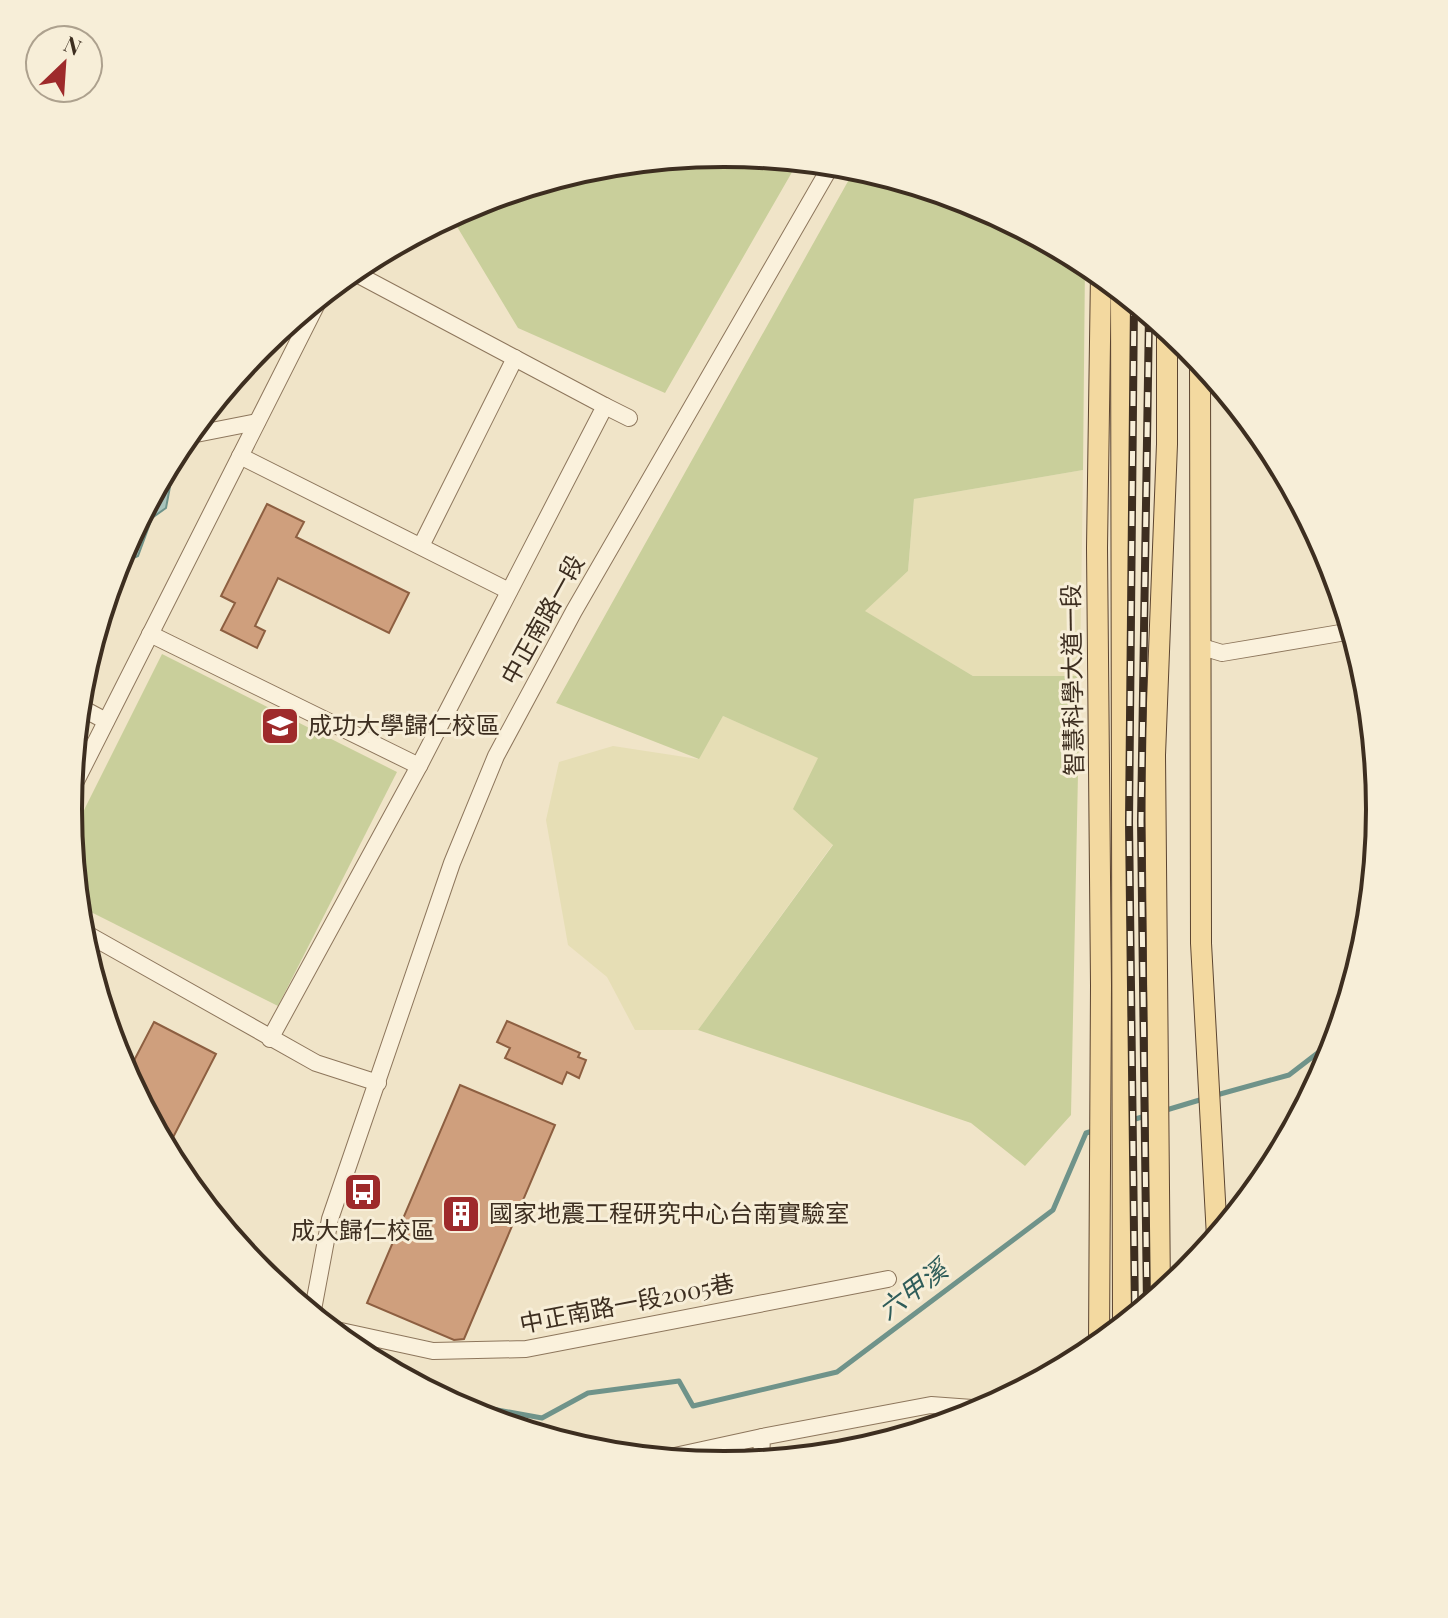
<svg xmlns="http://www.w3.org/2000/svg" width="1448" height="1618" font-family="'Playfair Display','Noto Sans TC',serif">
  <rect width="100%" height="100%" fill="#f0e4c8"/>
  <g fill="#e6deb5">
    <path d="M1083 470 1080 676H973L864 611 908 571 914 499Z"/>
    <path d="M723 716 819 758 833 844 698 1030H635L607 977 568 945 546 820 559 762 613 746 698 759Z"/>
  </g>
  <g fill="#c9cf9b">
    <path d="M724 153 799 160 665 393 518 328 450 215C534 170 631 162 724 153Z"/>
    <path d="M856 167 975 203 1085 262 1083 470 914 499 908 571 865 611 973 676H1080L1071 1115 1025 1166 971 1123 698 1030 833 845 793 809 818 758 723 716 699 759 556 703Z"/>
    <path d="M162 654 397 772 278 1006 77 905 71 836Z"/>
  </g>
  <path fill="#a9c4bc" stroke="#6f938a" stroke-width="2" d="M164 472 172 476 166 508 152 518 138 556 116 566Z"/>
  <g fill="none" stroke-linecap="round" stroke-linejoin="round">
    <g stroke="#6f938a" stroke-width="5">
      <path d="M1213 1096 1289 1075 1328 1045 1335 1044"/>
      <path d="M1163 1111 1203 1099"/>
      <path d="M1128 1121 1153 1114"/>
      <path d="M464 1410 481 1407 542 1418 588 1393 679 1381 693 1406 837 1372 1053 1210 1086 1133 1096 1130"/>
    </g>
  </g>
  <g fill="#cf9f7d" stroke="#8d5f41" stroke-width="2">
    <path d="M267 504 304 522 296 537 409 593 389 633 278 578 255 626 265 631 257 648 221 630 235 603 221 596Z"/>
    <path d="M507 1021 580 1053 578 1057 586 1060 579 1078 567 1072 562 1084 505 1058 510 1048 497 1042Z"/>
    <path d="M154 1022 216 1054 166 1151 126 1076Z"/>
    <path d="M460 1085 555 1125 464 1339 454 1340 367 1303Z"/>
  </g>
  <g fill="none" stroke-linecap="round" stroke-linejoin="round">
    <g stroke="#8d765c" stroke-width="18">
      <g id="minor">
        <path d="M605 406 629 418"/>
        <path d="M186 436 257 422"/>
        <path d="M240 456 509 591"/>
        <path d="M421 546 515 358"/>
        <path d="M150 634 419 766"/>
        <path d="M1202 647 1222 653 1352 631"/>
        <path d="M78 706 106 721"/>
        <path d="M70 793 322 294"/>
        <path d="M80 930 316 1063 378 1083"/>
        <path d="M270 1039 419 766 605 406 351 271"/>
        <path d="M312 1315 330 1219 452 863 496 756 574 611 832 164"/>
        <path d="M327 1328 433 1351 526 1349 888 1279"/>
        <path d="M661 1459 762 1437"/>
        <path d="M761 1461 762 1437 931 1405 986 1409"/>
      </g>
    </g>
    <g stroke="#5b4430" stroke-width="22">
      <g id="major">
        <path d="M1121 290 1123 1326"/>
        <path d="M1200 360 1201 943 1217 1237"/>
        <path d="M1160 1296 1155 755 1167 444V328"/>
        <path d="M1099 1346 1101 985 1097 548 1101 273"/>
      </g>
    </g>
    <use href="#minor" stroke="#faf1dc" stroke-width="16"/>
    <use href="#major" stroke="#f3d9a0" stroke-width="20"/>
    <g stroke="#3d2e20" stroke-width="8">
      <g id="rail">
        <path d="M1134 301 1129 823 1135 1316"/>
        <path d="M1147 1307 1141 821 1149 314"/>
      </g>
    </g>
    <use href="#rail" stroke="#f7eed8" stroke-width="5" stroke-dasharray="15" stroke-linecap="butt"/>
  </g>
  <defs>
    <g id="university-square" transform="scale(2)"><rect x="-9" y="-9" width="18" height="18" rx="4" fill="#9e2a2b" stroke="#f7eed8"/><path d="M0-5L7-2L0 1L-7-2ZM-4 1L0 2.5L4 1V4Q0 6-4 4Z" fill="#fff"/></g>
    <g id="bus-square" transform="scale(2)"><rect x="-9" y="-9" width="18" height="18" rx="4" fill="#9e2a2b" stroke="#f7eed8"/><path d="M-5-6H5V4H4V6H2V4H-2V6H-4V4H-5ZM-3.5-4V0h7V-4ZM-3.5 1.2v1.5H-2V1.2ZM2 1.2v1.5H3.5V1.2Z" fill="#fff"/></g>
    <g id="building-square" transform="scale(2)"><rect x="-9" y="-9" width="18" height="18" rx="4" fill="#9e2a2b" stroke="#f7eed8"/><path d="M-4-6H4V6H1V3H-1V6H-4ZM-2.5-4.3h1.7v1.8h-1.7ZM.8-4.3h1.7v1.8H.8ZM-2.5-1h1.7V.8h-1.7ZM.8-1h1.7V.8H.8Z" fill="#fff"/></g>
  </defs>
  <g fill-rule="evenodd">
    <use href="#university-square" x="280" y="726"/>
    <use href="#bus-square" x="363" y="1192"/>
    <use href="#building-square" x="461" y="1214"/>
  </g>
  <g text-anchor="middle" stroke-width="6" stroke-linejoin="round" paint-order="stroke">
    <g font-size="24" fill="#3d2e20" stroke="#f7eed8">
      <text transform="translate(543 620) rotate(-61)" y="8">中正南路一段</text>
      <text transform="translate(1073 680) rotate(-91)" y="8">智慧科學大道一段</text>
      <text transform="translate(627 1304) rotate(-11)" y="8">中正南路一段2005巷</text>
    </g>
    <g font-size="24" fill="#3d2e20" stroke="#f7eed8" text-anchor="start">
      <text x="308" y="734">成功大學歸仁校區</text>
      <text x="489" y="1222">國家地震工程研究中心台南實驗室</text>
      <text x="363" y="1239" text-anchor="middle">成大歸仁校區</text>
    </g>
    <g font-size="26" font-style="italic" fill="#2f5d5a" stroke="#f7eed8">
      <text transform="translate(913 1290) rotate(-37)" y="9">六甲溪</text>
    </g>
  </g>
  <path d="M0 0H1448V1618H0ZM82 809a642 642 0 1 1 1284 0a642 642 0 1 1-1284 0Z" fill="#f7eed8" fill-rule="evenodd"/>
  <path fill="none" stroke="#3d2e20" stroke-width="4" d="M82 809a642 642 0 1 1 1284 0a642 642 0 1 1-1284 0Z"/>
  <g transform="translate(64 64) rotate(25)"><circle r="38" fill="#f7eed8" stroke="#ada18e" stroke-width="2"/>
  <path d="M0-6L14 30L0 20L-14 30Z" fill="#9e2a2b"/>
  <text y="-12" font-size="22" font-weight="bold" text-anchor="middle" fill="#3d2e20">N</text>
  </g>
</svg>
